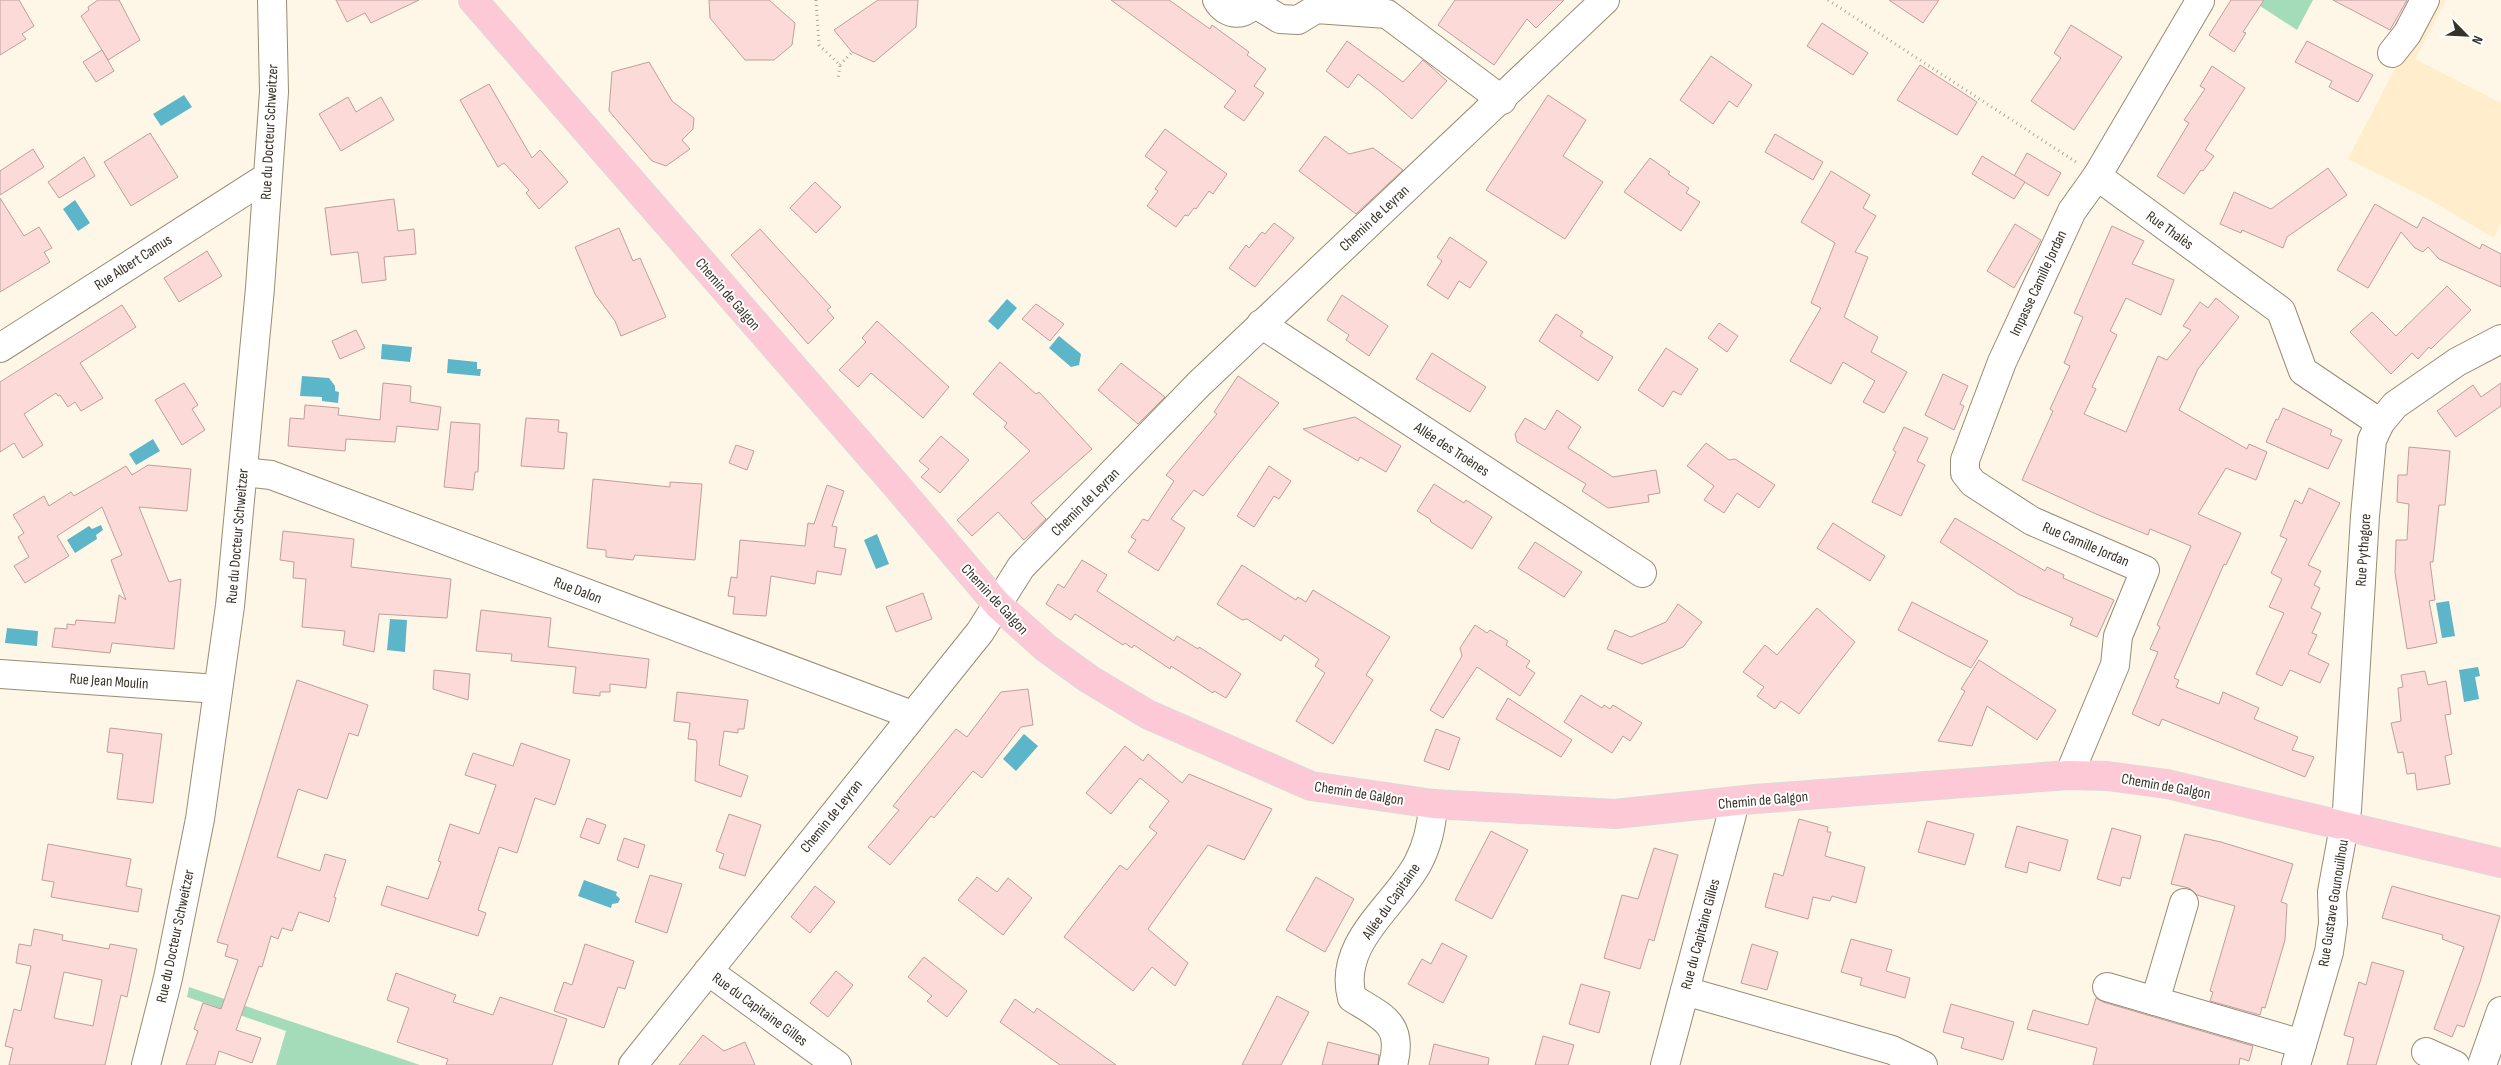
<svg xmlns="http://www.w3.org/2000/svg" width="2501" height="1065" font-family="'Sofia Sans Condensed',sans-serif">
  <rect width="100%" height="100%" fill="#fef6e6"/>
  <path fill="#ffedcc" d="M2431 0H2446L2415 59 2501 103V223L2494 238 2432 201 2348 159Z"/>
  <g fill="#a4dcb9">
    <path d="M2251 0H2313L2297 30Z"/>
    <path d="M189 987 420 1065H276L286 1031 187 997Z"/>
  </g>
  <g fill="#5cb5c9">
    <path d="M184 95 192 107 161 126 153 114Z"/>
    <path d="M75 200 90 223 78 231 63 209Z"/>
    <path d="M1007 299 1017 308 998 330 988 321Z"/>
    <path d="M1059 336 1081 354 1079 365 1071 367 1049 348Z"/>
    <path d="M382 344 412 347 410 362 381 359Z"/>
    <path d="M448 359 477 362V369H481L480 376 447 373Z"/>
    <path d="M302 376 329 378 335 386V391L339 392 338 403 322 401V397L300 396Z"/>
    <path d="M153 439 160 451 136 465 129 454Z"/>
    <path d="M101 525 103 530 96 535 97 539 75 553 67 540 89 526 92 529Z"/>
    <path d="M877 534 889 564 876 569 864 540Z"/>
    <path d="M2449 601 2455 636 2442 638 2436 603Z"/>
    <path d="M390 619 407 620 405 652 387 650Z"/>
    <path d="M7 628 38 631 37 646 5 643Z"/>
    <path d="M2478 667 2480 676 2475 677 2479 699 2464 702 2459 670Z"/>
    <path d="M1024 734 1038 746 1016 771 1003 759Z"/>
    <path d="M584 880 617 892 616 895 620 899 618 903 612 904 611 908 578 896Z"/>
  </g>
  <g fill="#fbdad8" stroke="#bf9f9e" fill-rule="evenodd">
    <path d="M0 0H19L34 26 22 34 26 39 0 55Z"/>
    <path d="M98 0H119L140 40 108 60 81 16 89 10 88 7Z"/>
    <path d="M336 0H419L371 23 365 13 347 22Z"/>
    <path d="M709 0H769L795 23 792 45 774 60H745L710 18Z"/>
    <path d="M878 0H918L916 27 874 62 852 52 834 30Z"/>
    <path d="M1111 0H1169L1210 29 1212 25 1249 52 1247 55 1266 69 1254 86 1264 93 1244 121 1224 107 1236 91Z"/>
    <path d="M1455 0H1564L1536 28 1527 19 1494 65 1438 25Z"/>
    <path d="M1889 0H1939L1923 23Z"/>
    <path d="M2231 0H2264L2243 32 2246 33 2234 52 2209 35Z"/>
    <path d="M2333 0H2407L2390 30Z"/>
    <path d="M1822 23 1868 53 1853 75 1807 46Z"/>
    <path d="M2071 25 2122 57 2074 130 2031 101 2061 58 2054 53Z"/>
    <path d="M1347 41 1403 82 1423 60 1447 81 1412 119 1381 92 1358 74 1348 88 1326 71Z"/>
    <path d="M2307 41 2373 75 2358 102 2329 87 2332 81 2295 62Z"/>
    <path d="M102 50 114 71 96 82 83 62Z"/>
    <path d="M1711 56 1752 85 1737 107 1729 101 1713 124 1680 100Z"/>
    <path d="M649 62 672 101 694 118 693 129 682 140 690 149 666 166 652 161 609 111 612 72Z"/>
    <path d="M1920 65 1977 102 1957 135 1897 100Z"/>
    <path d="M2212 66 2245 88 2205 150 2214 156 2203 171 2201 170 2184 194 2157 176 2189 123 2184 120 2205 89 2200 86Z"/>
    <path d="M489 84 532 158 540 150 568 182 539 209 526 193 529 190 504 163 498 167 460 100Z"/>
    <path d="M1548 95 1586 120 1563 156 1603 182 1565 239 1486 190Z"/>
    <path d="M348 97 356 112 381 97 394 120 341 151 319 114Z"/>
    <path d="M1165 129 1227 174 1213 194 1209 191 1196 209 1194 208 1188 216 1185 215 1176 227 1147 206 1158 191 1155 189 1167 172 1145 156Z"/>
    <path d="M150 133 178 177 131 206 104 162Z"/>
    <path d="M1775 134 1823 162 1813 180 1765 152Z"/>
    <path d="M1325 136 1349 154 1373 148 1403 170 1356 214 1299 171Z"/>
    <path d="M33 149 44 167 0 195V171Z"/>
    <path d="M2027 153 2061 173 2048 196 2014 176Z"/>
    <path d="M1982 156 2025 182 2014 199 1972 174Z"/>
    <path d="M84 157 95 176 59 198 48 182Z"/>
    <path d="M1650 158 1670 172 1668 174 1689 188 1686 193 1700 202 1681 231 1624 192Z"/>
    <path d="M2328 168 2347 195 2287 237 2283 248 2242 230 2241 233 2220 224 2234 192 2271 209Z"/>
    <path d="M1831 171 1870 195 1863 208 1876 216 1855 252 1868 257 1844 317 1878 337 1871 352 1907 372 1884 413 1863 402 1875 381 1843 362 1831 384 1790 361 1821 308 1811 303 1835 243 1801 222Z"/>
    <path d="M815 182 841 207 816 233 790 208Z"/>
    <path d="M0 198 24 236 39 227 52 248 44 252 50 262 0 292Z"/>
    <path d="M394 199 398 231 414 229 416 254 384 257 386 280 362 283 358 252 331 255 325 208Z"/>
    <path d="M2375 204 2417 228 2423 217 2480 249 2482 244 2501 254V287L2439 259 2428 247 2423 252 2415 248 2401 232 2368 288 2337 270Z"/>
    <path d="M1274 223 1294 238 1255 287 1229 268 1246 245 1249 248 1262 232 1265 234Z"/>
    <path d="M2015 224 2041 240 2014 288 1987 271Z"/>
    <path d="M2112 226 2144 241 2132 264 2174 280 2161 315 2126 298 2110 331 2117 335 2092 387 2096 389 2084 414 2126 432 2158 356 2167 360 2191 330 2183 326 2200 302 2208 308 2216 298 2239 317 2198 369 2179 410 2247 449 2249 444 2267 452 2256 480 2226 468 2198 514 2241 533 2226 565 2224 564 2174 678 2179 680 2176 687 2219 704 2223 692 2259 708 2254 719 2298 737 2292 750 2314 757 2305 777 2162 719 2159 726 2132 714 2158 652 2150 649 2160 627 2157 625 2191 546 2150 529 2148 535 2096 514 2022 480 2053 411 2050 409 2070 366 2064 363 2083 317 2074 313Z"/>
    <path d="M619 228 633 261 640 258 666 317 621 336 615 321 595 294 575 247Z"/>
    <path d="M760 229 831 307 827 310 834 318 808 344 731 255Z"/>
    <path d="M1450 237 1487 262 1470 288 1459 281 1448 299 1427 285 1442 261 1437 257Z"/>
    <path d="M207 251 222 276 179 302 164 278Z"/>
    <path d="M2447 286 2471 310 2431 349 2429 347 2418 359 2412 353 2391 374 2350 332 2372 312 2396 336Z"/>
    <path d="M1342 295 1388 326 1369 356 1346 340 1349 335 1327 320Z"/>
    <path d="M1036 304 1064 324 1050 341 1022 319Z"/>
    <path d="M122 305 136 327 80 363 103 398 81 411 75 402 68 407 60 395 58 396 56 393 24 414 43 445 23 458 14 443 0 452V382Z"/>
    <path d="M1556 314 1583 332 1580 336 1613 357 1598 381 1539 341Z"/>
    <path d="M877 321 949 387 923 418 871 373 858 387 839 370 866 342 862 338Z"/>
    <path d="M1719 323 1738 336 1727 352 1708 338Z"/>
    <path d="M356 330 365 348 340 359 332 341Z"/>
    <path d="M1666 348 1698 369 1681 395 1673 391 1663 407 1638 390Z"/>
    <path d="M1432 353 1486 387 1470 412 1416 379Z"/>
    <path d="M1000 362 1036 394 1039 392 1092 449 1031 503 1046 519 1024 540 998 512 972 536 957 520 1030 451 1004 427 1007 423 973 394Z"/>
    <path d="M1121 363 1165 397 1138 424 1098 390Z"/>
    <path d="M1943 374 1968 386 1960 404 1964 406 1954 430 1925 415Z"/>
    <path d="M1238 376 1279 403 1203 496 1194 490 1171 519 1185 528 1158 571 1128 552 1136 540 1131 537 1143 519 1148 521 1174 481 1166 475 1217 414 1214 412Z"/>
    <path d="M184 383 198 405 192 409 205 430 182 445 155 400Z"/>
    <path d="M383 383 411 386 410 402 441 407 438 430 397 426 395 442 346 439 345 451 288 446 290 418 304 419 305 405 339 408 338 415 380 420Z"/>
    <path d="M2501 383V406L2456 437 2437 411 2473 385 2481 397Z"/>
    <path d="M2283 408 2332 430 2330 435 2342 440 2328 469 2266 442 2276 419 2278 420Z"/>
    <path d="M1557 410 1581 427 1568 448 1613 477 1656 470 1660 493 1648 495 1649 502 1608 508 1582 491 1586 484 1517 442 1515 434 1525 418 1545 430Z"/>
    <path d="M1355 417 1401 446 1386 472 1360 457 1358 461 1303 429Z"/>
    <path d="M526 418 559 420 558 432 567 433 564 469 521 466Z"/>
    <path d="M451 422 480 424 478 472H475L473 490 444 487Z"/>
    <path d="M1904 427 1928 438 1917 461 1925 465 1901 516 1872 502 1896 452 1893 450Z"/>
    <path d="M941 436 969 460 940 493 921 477 929 469 919 461Z"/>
    <path d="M1706 443 1729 460 1735 459 1775 485 1759 508 1737 493 1724 513 1704 500 1714 486 1687 466Z"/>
    <path d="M736 445 754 451 747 470 729 463Z"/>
    <path d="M2409 447 2450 451 2445 505H2439L2433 562H2430L2435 600 2429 601 2437 643 2407 649 2395 573 2396 540H2407L2409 504 2397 502 2398 475H2407Z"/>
    <path d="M148 465 191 469 187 511 139 507 169 582 181 579 174 649 112 643 110 653 52 647 55 628 67 629V624L75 625 76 620 115 623 119 595 126 600 111 560 122 555 102 507 57 536 69 556 25 583 14 566 29 557 18 537 24 533 13 515 44 496 49 506 71 492 74 496 126 466 132 475Z"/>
    <path d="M1269 466 1291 481 1279 499 1274 496 1254 527 1237 516Z"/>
    <path d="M593 479 670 487V482L702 484 695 560 635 555 633 560 606 557V550L587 548Z"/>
    <path d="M1434 484 1464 503 1466 500 1492 517 1472 549 1431 522 1430 519 1417 511Z"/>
    <path d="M827 485 844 491 832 526 837 527 834 547 846 549 841 575 817 571 815 584 771 576 766 616 733 614 735 597 728 596 731 577 737 578 740 540 805 546 808 523 814 524Z"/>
    <path d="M2309 488 2340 503 2308 565 2321 571 2314 585 2320 588 2311 608 2321 613 2312 633 2317 635 2308 654 2329 664 2320 683 2290 670 2282 686 2256 674 2284 613 2269 607 2282 579 2271 573 2287 539 2280 536 2295 500 2302 504Z"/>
    <path d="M1955 518 2045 571 2047 567 2064 575 2063 578 2114 600 2097 637 2070 625 2073 618 2018 594 1940 542Z"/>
    <path d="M1833 523 1885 556 1870 581 1817 548Z"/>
    <path d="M283 531 354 539 351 567 451 579 447 618 379 614 374 652 343 645 345 631 302 627 306 579 293 578 294 562 280 560Z"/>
    <path d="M1535 542 1582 572 1564 597 1518 568Z"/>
    <path d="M1082 560 1107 575 1097 591 1174 641 1177 636 1198 649 1199 647 1241 674 1226 698 1214 691 1213 693 1171 666 1170 669 1134 645 1132 648 1125 643 1123 645 1075 614 1071 620 1046 604 1058 584 1064 588Z"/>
    <path d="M1242 565 1296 600 1298 597 1306 602 1313 590 1390 637 1366 675 1373 680 1333 744 1296 721 1325 673 1315 666 1319 659 1284 635 1281 641 1247 619 1242 620 1217 604Z"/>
    <path d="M923 593 932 619 896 632 886 607Z"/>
    <path d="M1912 602 1988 641 1971 668 1898 630Z"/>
    <path d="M1678 604 1702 622 1683 647 1642 664 1607 649 1615 630 1631 637 1666 622Z"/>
    <path d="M1817 608 1855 642 1799 714 1781 701 1775 709 1757 696 1764 687 1743 672 1765 645 1777 655Z"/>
    <path d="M481 610 551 618 548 647 649 659 646 688 610 684V692H600V696L573 693 576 667 511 661 512 654 476 651Z"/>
    <path d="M1475 625 1487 633 1490 630 1508 641 1506 645 1530 661 1526 667 1535 673 1520 696 1477 667 1443 718 1430 710 1462 656 1460 648Z"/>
    <path d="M1979 660 2056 710 2037 740 1987 706 1972 746 1938 741 1965 691 1961 689Z"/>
    <path d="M434 670 470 674 468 700 433 689Z"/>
    <path d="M2425 671 2428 685 2446 681 2451 714 2445 715 2452 754 2445 756 2450 784 2417 790 2415 773 2407 774 2403 752 2398 753 2391 723 2401 721 2398 688 2403 687 2401 675Z"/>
    <path d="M297 680 368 705 358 736 349 733 327 799 298 789 277 857 320 871 325 854 346 860 334 897 336 898 329 922 299 912 292 931 282 928 278 939 271 936 262 967 259 966 236 1030 261 1038 252 1063 219 1051 215 1065H186L198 1031 194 1029 203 1003 221 1009 238 960 225 956 228 945 217 942Z"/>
    <path d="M1028 689 1033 725 1021 727 982 778 973 771 934 818 931 816 890 865 868 847 899 810 893 806 956 729 967 737 1001 692Z"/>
    <path d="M677 692 748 700 744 729H738V733L724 731 719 765 748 776 741 797 695 781 697 744 696 740 688 739 690 723 674 721Z"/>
    <path d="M1581 695 1602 708 1604 705 1610 709 1613 705 1642 723 1630 741 1623 736 1612 753 1564 722Z"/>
    <path d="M1508 698 1572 740 1561 757 1496 719Z"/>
    <path d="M110 728 162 734 153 803 117 799 123 754 107 752Z"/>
    <path d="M1436 729 1460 738 1449 770 1424 761Z"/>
    <path d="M521 743 570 760 555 805 535 798 517 853 499 847 478 910 486 913 478 936 381 905 387 886 428 899 441 862 438 861 450 824 479 834 496 785 465 775 473 753 513 766Z"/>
    <path d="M1125 746 1143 761 1148 754 1182 783 1189 774 1272 809 1244 860 1208 845 1148 929 1188 963 1175 986 1152 967 1133 991 1064 937 1120 865 1127 870 1157 833 1149 827 1169 801 1140 778 1111 814 1086 793Z"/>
    <path d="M729 814 761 825 745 876 719 868 724 854 716 851Z"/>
    <path d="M587 818 606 825 599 844 580 837Z"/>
    <path d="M1799 819 1828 827 1827 832H1831L1825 856 1865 867 1856 903 1832 896 1830 901 1813 897 1808 919 1765 907 1774 873 1783 876Z"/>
    <path d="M1927 821 1974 834 1965 865 1918 852Z"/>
    <path d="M2017 826 2068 840 2060 871 2029 862 2027 873 2005 867Z"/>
    <path d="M2112 828 2141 836 2130 879 2122 877 2120 886 2097 879Z"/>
    <path d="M1491 831 1528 850 1492 919 1455 900Z"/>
    <path d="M2185 834 2221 842 2293 864 2281 902 2287 904 2285 940 2265 1008 2262 1007 2260 1015 2210 1001 2213 992 2210 991 2235 906 2197 895 2189 888 2171 884Z"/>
    <path d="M624 838 645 845 638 868 617 860Z"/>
    <path d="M48 844 131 859 126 886 142 889 138 912 51 897 54 882 42 880Z"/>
    <path d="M1654 848 1678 855 1654 941 1649 939 1640 969 1604 958 1622 895 1638 899Z"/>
    <path d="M650 875 682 884 667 933 635 922Z"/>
    <path d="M977 877 997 892 1008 878 1032 898 1003 935 958 900Z"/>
    <path d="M1316 877 1354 899 1325 952 1286 930Z"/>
    <path d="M815 886 835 902 810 933 791 917Z"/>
    <path d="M2392 886 2500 916 2480 982 2464 1027 2457 1025 2452 1037 2434 1029 2464 947 2442 939 2443 935 2382 918Z"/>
    <path d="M34 929 63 935 62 940 109 949 110 944 137 949 127 997 121 995 105 1065H9L13 1048 5 1046 14 1009 21 1011 31 966 16 963 19 944 31 946ZM64 972 102 980 93 1026 54 1018Z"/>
    <path d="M1851 939 1892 950 1886 971 1910 978 1905 998 1860 985 1862 978 1841 972Z"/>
    <path d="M1442 943 1467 956 1443 1003 1408 984 1422 959 1431 964Z"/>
    <path d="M585 944 634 961 625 989 618 987 604 1028 554 1011 564 982 572 985Z"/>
    <path d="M1752 944 1778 952 1767 990 1741 983Z"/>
    <path d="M924 957 967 991 947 1017 927 1001 932 996 908 977Z"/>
    <path d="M2372 962 2404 971 2376 1065H2347L2354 1038 2344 1035 2359 982 2366 985Z"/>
    <path d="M836 971 853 985 828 1017 810 1003Z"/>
    <path d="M396 973 456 995 453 1002 493 1015 500 997 567 1019 552 1065H446L448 1059 397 1042 409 1008 387 1000Z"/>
    <path d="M1581 984 1610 992 1599 1033 1569 1024Z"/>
    <path d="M1277 996 1309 1012 1281 1065H1242Z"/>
    <path d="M2096 998 2103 1002 2253 1046 2249 1061 2240 1058 2239 1065H2093L2097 1048 2027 1029 2033 1010 2088 1025Z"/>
    <path d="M1015 999 1034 1013 1037 1008 1116 1065H1060L1000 1022Z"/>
    <path d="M1951 1004 2014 1022 2003 1060 1961 1048 1964 1038 1943 1032Z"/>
    <path d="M703 1035 724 1051 745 1042 755 1065H679Z"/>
    <path d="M1543 1036 1574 1045 1568 1065H1535Z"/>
    <path d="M1328 1042 1379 1055 1378 1065H1322Z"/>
    <path d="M1434 1044 1489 1058 1488 1065H1429Z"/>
  </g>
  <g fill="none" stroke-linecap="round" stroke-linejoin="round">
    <g stroke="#988c74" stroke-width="30">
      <g id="minor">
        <path d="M1217 0C1226 16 1246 18 1255 0"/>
        <path d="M1257 0 1262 8 1280 19 1298 20 1316 9 1387 14 1502 100"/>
        <path d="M2200 1 2097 176 2281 311 2303 371 2380 423"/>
        <path d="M2392 53 2407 34 2425 0"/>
        <path d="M1261 324 1642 573"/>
        <path d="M0 348 267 177"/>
        <path d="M243 472 271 475 912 715"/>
        <path d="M0 674 218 689"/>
        <path d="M2069 775 2115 665 2118 636 2145 570 2032 521 1973 483 1965 473V460L2002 362 2072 211 2097 176"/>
        <path d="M708 971 837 1065"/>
        <path d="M2107 987 2302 1044"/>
        <path d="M1685 991 1892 1050 1923 1065"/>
        <path d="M2155 1001 2184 903"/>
        <path d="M2426 1052 2455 1065"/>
        <path d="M146 1065 168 978 200 819 230 606 260 288 274 92 272 0"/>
        <path d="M633 1065 980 632 1021 567 1199 384 1605 0"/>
        <path d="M1393 1065C1404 1024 1383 1017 1352 998 1337 943 1395 906 1418 863 1428 844 1432 825 1433 804"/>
        <path d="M1665 1065 1727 833 1732 814 1731 803"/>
        <path d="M2296 1065 2329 952 2333 923 2332 892 2347 810 2365 516 2372 440 2380 423 2395 405 2457 362 2501 339"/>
        <path d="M2482 1065 2501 1011"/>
      </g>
    </g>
    <g stroke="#dbdad8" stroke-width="30">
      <path id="major" d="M473 0 895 484 998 605 1046 648 1089 679 1147 714 1311 786 1433 804 1615 814 1755 799 2069 775 2107 776 2167 784 2501 863"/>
    </g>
    <g stroke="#afa99b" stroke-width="3" stroke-dasharray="1 4" stroke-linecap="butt">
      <path d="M816 0 819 45 840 65 838 79"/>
      <path d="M1828 0 2076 162"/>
      <path d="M840 65 852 52"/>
    </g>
    <use href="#minor" stroke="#fff" stroke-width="28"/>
    <use href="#major" stroke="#fec9d7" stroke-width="28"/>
  </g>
  <g text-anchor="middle" stroke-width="4" stroke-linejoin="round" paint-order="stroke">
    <g font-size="15" fill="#373228" stroke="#fff">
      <text transform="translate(269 132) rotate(-87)" y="5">Rue du Docteur Schweitzer</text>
      <text transform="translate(1374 218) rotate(-43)" y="5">Chemin de Leyran</text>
      <text transform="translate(2170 230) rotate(36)" y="5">Rue Thalès</text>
      <text transform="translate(133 262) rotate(-33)" y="5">Rue Albert Camus</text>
      <text transform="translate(2038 283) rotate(-65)" y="5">Impasse Camille Jordan</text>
      <text transform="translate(728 294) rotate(49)" y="5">Chemin de Galgon</text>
      <text transform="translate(1452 449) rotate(33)" y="5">Allée des Troènes</text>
      <text transform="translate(1085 502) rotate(-45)" y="5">Chemin de Leyran</text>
      <text transform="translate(237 536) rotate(-85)" y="5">Rue du Docteur Schweitzer</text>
      <text transform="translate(2086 544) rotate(23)" y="5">Rue Camille Jordan</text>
      <text transform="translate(2363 550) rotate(-86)" y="5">Rue Pythagore</text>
      <text transform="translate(578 590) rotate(21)" y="5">Rue Dalon</text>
      <text transform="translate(995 599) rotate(47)" y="5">Chemin de Galgon</text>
      <text transform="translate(109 681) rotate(4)" y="5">Rue Jean Moulin</text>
      <text transform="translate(2166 786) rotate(10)" y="5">Chemin de Galgon</text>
      <text transform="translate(1359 793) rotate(9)" y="5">Chemin de Galgon</text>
      <text transform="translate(1763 800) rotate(-5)" y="5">Chemin de Galgon</text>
      <text transform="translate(831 816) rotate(-51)" y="5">Chemin de Leyran</text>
      <text transform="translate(1391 901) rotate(-55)" y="5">Allée du Capitaine</text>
      <text transform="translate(2333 903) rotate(-81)" y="5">Rue Gustave Gounouilhou</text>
      <text transform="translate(1700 934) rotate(-75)" y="5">Rue du Capitaine Gilles</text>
      <text transform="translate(175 936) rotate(-78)" y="5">Rue du Docteur Schweitzer</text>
      <text transform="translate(760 1009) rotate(36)" y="5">Rue du Capitaine Gilles</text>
    </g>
  </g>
  <g transform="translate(2466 35) rotate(114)" stroke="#ffffff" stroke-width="4" paint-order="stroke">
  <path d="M0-4L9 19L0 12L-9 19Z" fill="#373228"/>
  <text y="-8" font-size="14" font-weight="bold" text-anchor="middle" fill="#373228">N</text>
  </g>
</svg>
